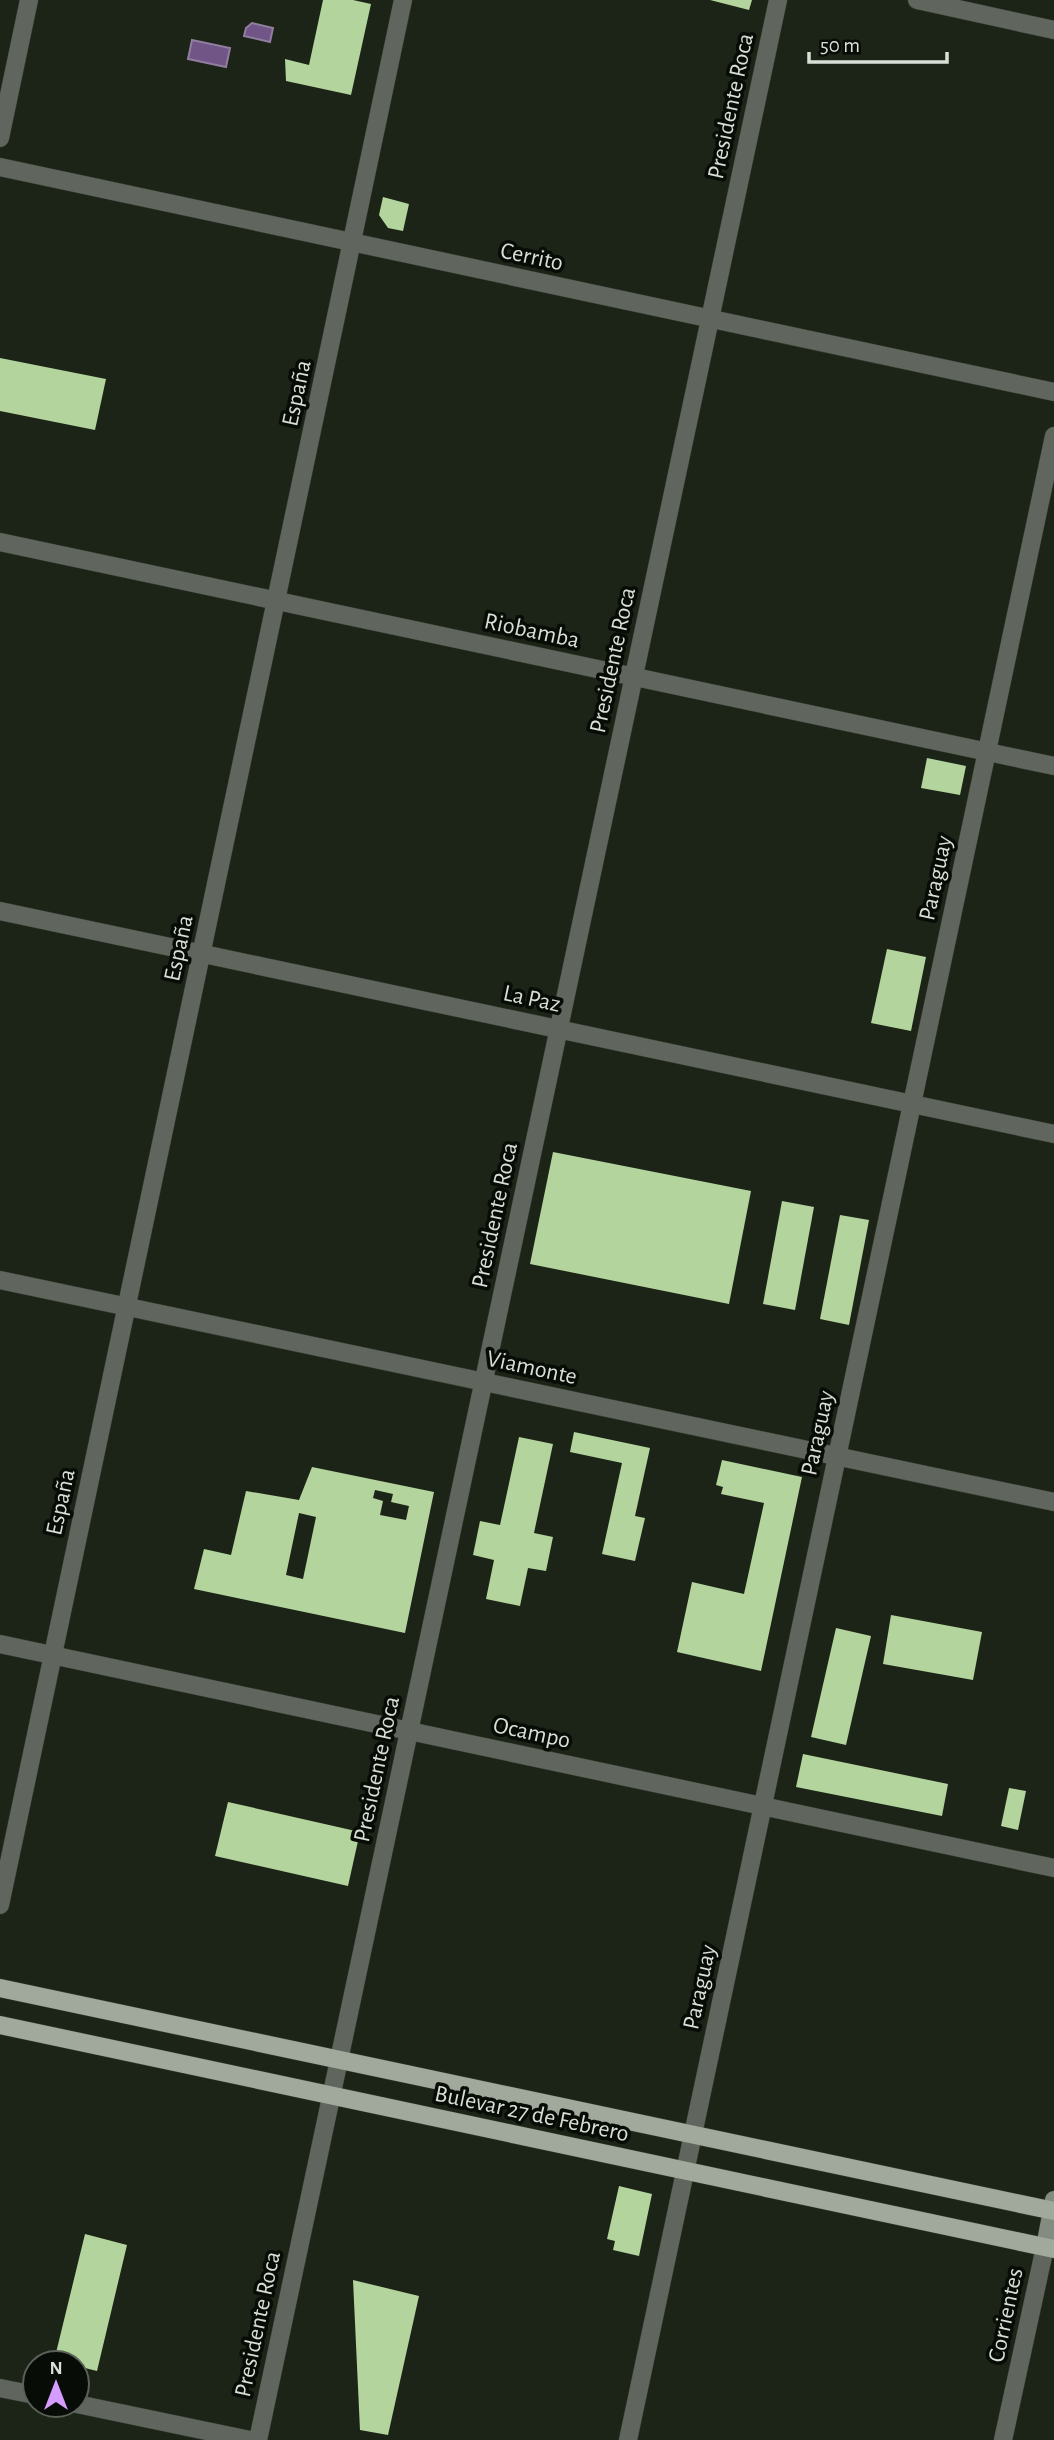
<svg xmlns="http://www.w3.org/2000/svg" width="1054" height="2440" font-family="'Alegreya Sans',sans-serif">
  <rect width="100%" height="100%" fill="#1c2417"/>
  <g fill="#715587" stroke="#907e9f" stroke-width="2">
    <path d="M252 23 273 28 270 42 244 36 246 28Z"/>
    <path d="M192 40 230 48 226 67 188 59Z"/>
  </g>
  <g fill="#b3d59d" fill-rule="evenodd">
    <path d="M323 0H353L371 4 351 95 286 81 285 59 309 65Z"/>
    <path d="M710 0H752L749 10Z"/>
    <path d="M383 197 409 204 403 231 388 228 379 215Z"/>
    <path d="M0 358 106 379 95 430 0 411Z"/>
    <path d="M927 758 966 766 960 795 921 788Z"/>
    <path d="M887 949 926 957 911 1031 871 1023Z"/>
    <path d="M553 1152 751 1191 729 1304 530 1264Z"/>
    <path d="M782 1201 814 1207 795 1310 763 1304Z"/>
    <path d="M840 1215 869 1220 849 1325 820 1319Z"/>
    <path d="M574 1432 650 1448 635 1516 645 1518 635 1561 602 1554 622 1463 570 1452Z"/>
    <path d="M519 1437 553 1444 534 1533 553 1537 546 1571 528 1568 520 1606 486 1599 494 1560 473 1555 480 1521 500 1525Z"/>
    <path d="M722 1460 802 1477 761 1671 677 1652 692 1582 744 1594 764 1503 721 1494 723 1487 716 1485Z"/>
    <path d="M312 1467 434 1492 405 1633 194 1589 204 1549 231 1555 246 1491 299 1500ZM375 1490 393 1494 391 1502 409 1506 406 1520 380 1515 383 1501 373 1498ZM299 1513 316 1517 303 1579 286 1575Z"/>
    <path d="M891 1615 982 1632 973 1680 883 1664Z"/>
    <path d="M836 1628 871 1636 846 1745 811 1737Z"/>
    <path d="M803 1754 948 1784 942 1816 796 1787Z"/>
    <path d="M1009 1788 1026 1791 1018 1830 1001 1826Z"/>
    <path d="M228 1802 360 1832 348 1886 215 1856Z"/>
    <path d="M619 2186 652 2194 639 2256 613 2250 615 2241 607 2239Z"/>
    <path d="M85 2234 127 2245 97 2371 77 2366V2363L54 2361Z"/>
    <path d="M353 2280 419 2296 388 2435 360 2430Z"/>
  </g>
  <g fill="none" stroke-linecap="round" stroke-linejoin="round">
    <g stroke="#363e32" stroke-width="19">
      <g id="minor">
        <path d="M917 0 1054 30"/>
        <path d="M0 138 29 0"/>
        <path d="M0 167 1054 392"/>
        <path d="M0 542 1054 766"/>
        <path d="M0 911 1054 1134"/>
        <path d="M0 1280 1054 1502"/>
        <path d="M0 1644 1054 1868"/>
        <path d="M0 1905 403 0"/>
        <path d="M0 2388 35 2395"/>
        <path d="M77 2404 250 2440"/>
        <path d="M258 2440 778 0"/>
        <path d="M628 2440 1054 436"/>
        <path d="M1003 2440 1045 2247"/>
      </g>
    </g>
    <g stroke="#363e32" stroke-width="19">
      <path id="secondary" d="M1045 2247 1054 2200"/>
    </g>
    <g stroke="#363e32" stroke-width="19">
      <g id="primary">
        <path d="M0 1988 1054 2211"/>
        <path d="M0 2025 1054 2249"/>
      </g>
    </g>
    <use href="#minor" stroke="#60655e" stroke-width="18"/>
    <use href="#secondary" stroke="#848b80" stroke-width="18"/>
    <use href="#primary" stroke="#a0a99b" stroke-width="18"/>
  </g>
  <g text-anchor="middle" stroke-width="7" stroke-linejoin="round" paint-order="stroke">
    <g font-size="24" fill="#d9dfd6" stroke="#080c06">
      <text transform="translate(730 106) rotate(-78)" y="8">Presidente Roca</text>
      <text transform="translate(532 256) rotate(12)" y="8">Cerrito</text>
      <text transform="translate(296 393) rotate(-78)" y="8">España</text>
      <text transform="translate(532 630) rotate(12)" y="8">Riobamba</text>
      <text transform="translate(612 660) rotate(-78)" y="8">Presidente Roca</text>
      <text transform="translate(935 878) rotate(-78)" y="8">Paraguay</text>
      <text transform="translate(178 948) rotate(-78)" y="8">España</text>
      <text transform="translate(532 998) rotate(12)" y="8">La Paz</text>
      <text transform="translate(494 1215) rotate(-78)" y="8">Presidente Roca</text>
      <text transform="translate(532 1367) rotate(12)" y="8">Viamonte</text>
      <text transform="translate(817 1433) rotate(-78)" y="8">Paraguay</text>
      <text transform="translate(60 1502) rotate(-78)" y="8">España</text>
      <text transform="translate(532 1732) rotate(12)" y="8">Ocampo</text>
      <text transform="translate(376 1769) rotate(-78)" y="8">Presidente Roca</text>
      <text transform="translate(699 1987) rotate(-78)" y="8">Paraguay</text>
      <text transform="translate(532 2113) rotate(12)" y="8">Bulevar 27 de Febrero</text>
      <text transform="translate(1005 2315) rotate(-78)" y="8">Corrientes</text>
      <text transform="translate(257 2324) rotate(-78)" y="8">Presidente Roca</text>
    </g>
  </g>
  <g transform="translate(56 2384)"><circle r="33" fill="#080c06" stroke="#5c6059" stroke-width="2"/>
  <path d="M0-5L12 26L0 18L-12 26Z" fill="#d39cfd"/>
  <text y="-10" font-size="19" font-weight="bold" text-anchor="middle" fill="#d9dfd6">N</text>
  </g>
  <path d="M809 52v10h138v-10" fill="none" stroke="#d9dfd6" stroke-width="3.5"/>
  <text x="820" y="52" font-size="21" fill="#d9dfd6" stroke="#080c06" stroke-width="5" paint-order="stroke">50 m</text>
</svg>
